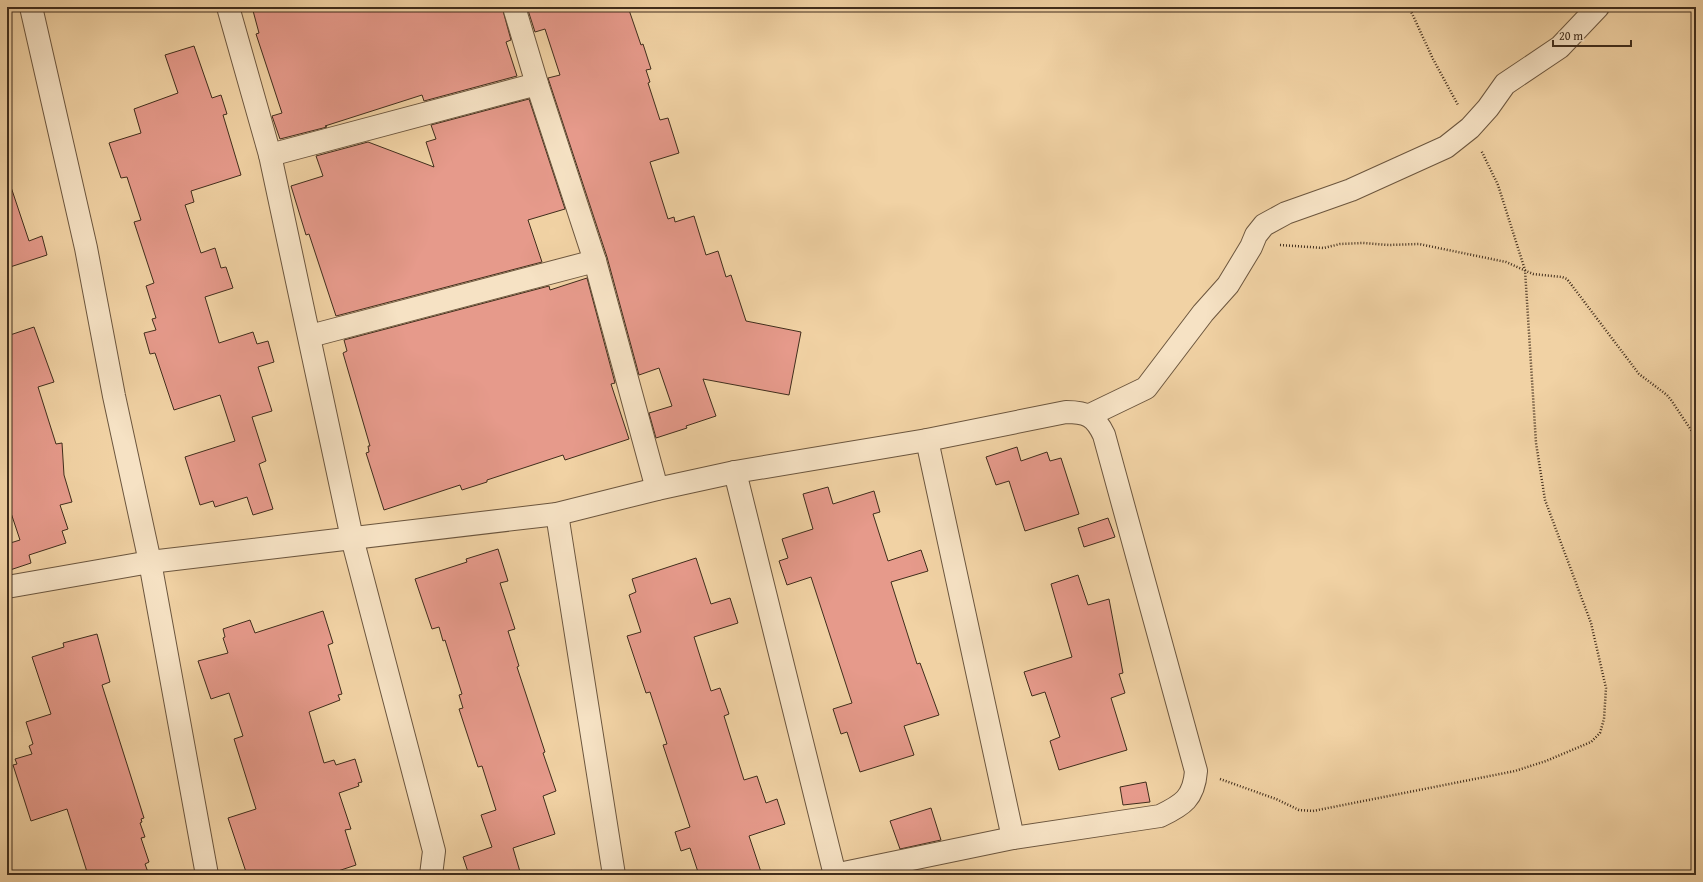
<svg xmlns="http://www.w3.org/2000/svg" width="1703" height="882" font-family="'Gentium Book Plus',serif">
  <rect width="100%" height="100%" fill="#f1d2a4"/>
  <filter id="stains"><feTurbulence type="fractalNoise" baseFrequency=".005" numOctaves="4"/><feColorMatrix values="0 0 0 0 .2 0 0 0 0 .09 0 0 0 0 .02 0 0 0 .5 -.17"/></filter>
  <radialGradient id="worn" r=".72"><stop offset=".6" stop-color="#630" stop-opacity="0"/><stop offset="1" stop-color="#630" stop-opacity=".3"/></radialGradient>
  <g fill="#e69a8b" stroke="#402d1c">
    <path d="M252 7H502L511 40 506 42 517 76 424 101 422 95 325 126 327 127 280 139 272 116 282 113 256 34 259 33Z"/>
    <path d="M527 7H628L641 45 643 44 651 69 646 70 650 82 648 83 660 120 668 118 679 153 650 162 668 219 674 217 675 222 694 216 706 255 718 251 726 277 731 275 746 321 801 332 789 395 703 379 716 416 686 426 687 428 656 438 649 413 672 406 659 368 639 375 607 257 548 78 560 75 545 29 535 32Z"/>
    <path d="M194 46 212 98 221 95 227 114 223 115 241 175 191 191 194 202 185 205 201 253 215 248 221 268 226 267 233 288 205 297 219 343 253 332 257 344 268 341 274 362 258 367 272 411 252 417 266 461 259 464 273 509 253 515 247 497 215 507 213 501 200 505 185 457 235 441 220 395 174 410 155 353 150 354 144 333 156 330 152 319 156 318 146 286 154 283 134 222 141 220 127 177 121 178 109 143 141 133 134 109 178 93 165 55Z"/>
    <path d="M529 99 565 209 528 220 542 262 336 316 309 234 306 235 291 186 323 176 316 156 368 142 434 167 426 142 436 139 431 125Z"/>
    <path d="M11 187 29 241 42 236 47 255 7 268V188Z"/>
    <path d="M587 278 615 383 611 384 629 439 565 460 563 455 487 480V482L462 490 460 485 384 510 366 453 369 452 368 446H370L343 353 347 351 344 340 549 286 550 290Z"/>
    <path d="M34 327 54 382 38 387 56 444 62 443 64 475 72 502 60 505 68 529 62 531 66 543 29 555 31 563 7 571V544L20 540 7 501V336Z"/>
    <path d="M1017 447 1021 461 1047 452 1050 461 1061 458 1079 514 1025 531 1009 481 996 485 986 457Z"/>
    <path d="M828 487 833 504 874 491 880 512 873 514 888 561 921 550 928 571 891 582 917 664 920 663 939 715 904 726 914 755 860 772 847 732 841 734 833 709 852 703 811 577 787 585 779 561 788 558 782 539 813 529 803 494Z"/>
    <path d="M1108 518 1115 537 1084 547 1078 528Z"/>
    <path d="M498 549 508 581 500 583 515 629 508 631 519 666 517 667 545 752 543 753 556 791 543 796 555 834 513 848 521 875H469L463 857 492 847 481 815 496 810 482 766 478 767 459 709 463 708 459 695 462 694 445 640 443 641 439 627 432 629 415 579 467 562 466 559Z"/>
    <path d="M696 558 711 604 730 598 738 623 694 637 711 691 720 688 729 714 724 716 744 780 757 776 766 803 777 799 785 824 749 836 762 875H699L690 848 681 851 675 832 690 827 663 745 667 744 650 692 646 693 627 636 641 632 629 595 636 592 632 579Z"/>
    <path d="M1078 575 1088 605 1109 599 1123 673 1119 674 1125 693 1111 698 1127 750 1059 770 1050 741 1060 737 1045 692 1032 696 1024 672 1072 657 1051 584Z"/>
    <path d="M323 611 333 643 328 645 342 694 338 695 340 700 309 712 324 763 334 760 336 765 355 759 362 782 358 783 359 786 339 793 351 829 345 830 356 865 326 875H247L228 818 256 809 234 739 243 736 229 693 211 699 198 661 228 653 223 638 225 637 223 629 250 620 255 633Z"/>
    <path d="M97 634 110 682 102 685 144 818 141 819 142 822 140 823 145 837 141 838 149 862 145 864 149 875H88L67 809 31 821 13 765 17 764 15 759 32 754 29 746 33 744 26 722 51 714 32 657 64 647 63 643Z"/>
    <path d="M1146 782 1150 802 1123 805 1120 787Z"/>
    <path d="M931 808 941 840 900 849 890 821Z"/>
  </g>
  <g fill="none" stroke-linecap="round" stroke-linejoin="round">
    <g stroke="#6c563e" stroke-width="24">
      <g id="minor">
        <path d="M31 7 86 248 114 396 150 562 207 875"/>
        <path d="M228 7 270 155 352 538 434 851 431 875"/>
        <path d="M514 7 537 84 595 261 657 489"/>
        <path d="M270 155 537 84"/>
        <path d="M310 336 595 261"/>
        <path d="M1090 415 1146 388 1203 313 1228 285 1251 247 1256 235 1264 225 1286 213 1351 190 1446 147 1470 128 1488 108 1505 84 1560 47 1598 7"/>
        <path d="M927 440 1013 838"/>
        <path d="M735 472 835 875"/>
        <path d="M557 514 614 875"/>
        <path d="M7 587 150 562 557 514 657 489 735 472 927 440 1066 412C1087 412 1095 416 1104 435L1196 771C1194 798 1183 805 1160 816L1013 838 834 875"/>
      </g>
    </g>
    <g stroke="#402d1c" stroke-width="2.5" stroke-dasharray="1 2" stroke-linecap="butt">
      <path d="M1409 7 1433 59 1458 105"/>
      <path d="M1280 245 1324 248 1340 244 1363 243 1389 245 1419 244 1506 262 1533 274 1562 277 1567 279 1639 374 1667 395 1671 400 1691 430 1696 441"/>
      <path d="M1220 779 1276 799 1299 810 1313 811 1515 771 1546 761 1591 742 1600 733 1604 719 1606 688 1591 623 1545 500 1536 443 1525 270 1498 185 1481 150"/>
    </g>
    <use href="#minor" stroke="#f6e2c4" stroke-width="22"/>
  </g>
  <rect width="1703" height="882" fill="none" stroke="#f1d2a4" stroke-width="24"/>
  <rect x="8" y="8" width="1687" height="866" fill="none" stroke="#402d1c" stroke-width="2"/>
  <rect x="12" y="12" width="1679" height="858" fill="none" stroke="#402d1c"/>
  <path d="M1553 40v6h78v-6" fill="none" stroke="#402d1c" stroke-width="2"/>
  <text x="1559" y="40" font-size="12" fill="#402d1c" stroke="#f6e2c4" stroke-width="3" paint-order="stroke">20 m</text>
  <rect width="100%" height="100%" filter="url(#stains)"/>
  <rect width="100%" height="100%" fill="url(#worn)"/>
</svg>
